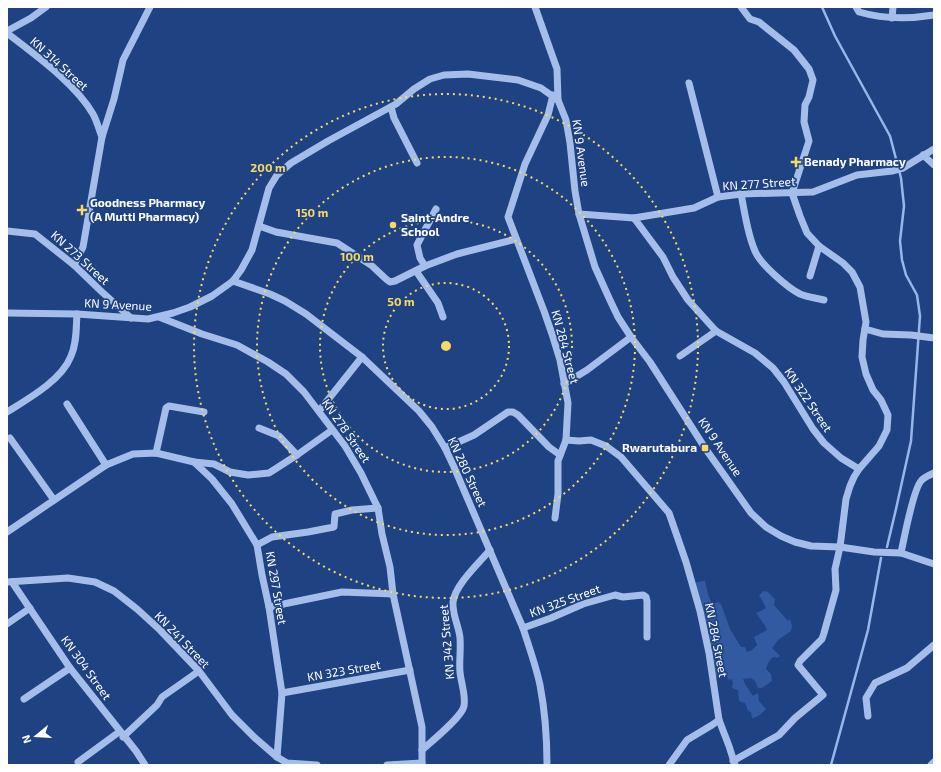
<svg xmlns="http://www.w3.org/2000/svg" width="941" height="772" font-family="'Exo 2',sans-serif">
  <rect width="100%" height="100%" fill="#1e4282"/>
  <path fill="#325aa1" d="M703 581H705L708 594 712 604 718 602 721 604 730 629 741 647H745L747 652 752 650 757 645 754 637 767 630 764 624 756 613 761 611 766 608 759 595 764 591 768 592 775 599 774 605 788 621 790 619 792 626 791 631 778 640 772 648 780 656 777 658 773 657 768 663 766 669 771 674 772 681 762 688H758L755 681 751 678 743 679 745 684 753 696 758 693 759 701 766 709C762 713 757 718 752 718L751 712 748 711 745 703 739 701 738 690 734 689 732 687 733 683 732 679 729 680 725 673 714 679 694 583Z"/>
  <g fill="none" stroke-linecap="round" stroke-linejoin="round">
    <g stroke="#97b7eb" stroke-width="2.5">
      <path d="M822 7 835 36 890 136 901 178 904 206 900 241 902 260 906 275 917 295 920 316 911 441 896 509 887 547"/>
      <path d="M831 765 868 630 881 558"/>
    </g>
    <g stroke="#a4bee9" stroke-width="7">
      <path d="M535 7 557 69 558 100"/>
      <path d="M856 7 859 12C883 19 909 19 934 15"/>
      <path d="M892 18 893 7"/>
      <path d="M7 31 31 18 46 7"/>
      <path d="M7 33C35 55 75 83 93 114 97 121 99 130 102 137"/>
      <path d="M689 83 718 197"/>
      <path d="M553 95 548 115 525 164 508 217 544 311 552 334 560 360 568 403 566 440 558 461V494L555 518"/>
      <path d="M391 107 394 118 417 163"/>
      <path d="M923 155 934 165"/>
      <path d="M741 194C745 213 747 233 755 251 760 264 788 288 800 294 807 297 816 298 824 300"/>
      <path d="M579 214 634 218 694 208 718 197 741 194 813 192 857 175 892 171 903 168 934 149"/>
      <path d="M634 218 663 257 673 277 688 300 716 331 755 353 773 368 784 382 813 429 824 443 841 458 859 469"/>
      <path d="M259 226 276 232 337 243 371 265 386 279 390 282 395 281 425 266 457 254 516 239"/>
      <path d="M7 231 35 234 74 265 102 292 131 318"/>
      <path d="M74 265 83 247 102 137 114 99 123 60 150 7"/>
      <path d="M425 266 420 258 417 245 436 209"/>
      <path d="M416 271 438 303 443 317"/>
      <path d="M810 276 819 246"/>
      <path d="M233 281 270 294 285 301 306 314 362 357 419 411 432 427 445 448 454 467 523 628C529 647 536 666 540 685 545 711 547 738 547 765"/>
      <path d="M7 313 77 314 148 319 173 313 190 307 212 296 233 281 241 270 252 250 269 188 277 175 291 163 328 141 396 104 414 89 430 79 444 75 468 74 518 80 541 88 558 100 566 120 570 143 575 191 579 214 595 267 609 298 618 317 631 337 650 362 705 448 751 513 766 527 781 536 795 542 811 546 840 547 874 552 901 553 934 564"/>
      <path d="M159 317 202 334 237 345 268 362 286 374 304 392 345 446 361 473 378 508 382 534 390 567 393 594 422 727V765"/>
      <path d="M865 329 883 334 911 335 934 338"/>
      <path d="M680 356 716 331"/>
      <path d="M564 384 587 370 631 337"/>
      <path d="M67 404 106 465"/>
      <path d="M319 411 362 357"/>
      <path d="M7 412C28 399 62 380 71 356 77 343 76 328 77 314"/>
      <path d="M259 428 279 436 297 455"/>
      <path d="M10 438 54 500"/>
      <path d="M566 440 579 441 591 440 606 446 621 457 669 513 686 562 700 611 709 653 719 720 729 746 735 765"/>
      <path d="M445 448 474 435 508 412H513L518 415 549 447 560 455"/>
      <path d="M156 453 166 408 169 406 204 412"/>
      <path d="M194 462 214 464 230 472 248 475 269 473 297 455 332 430"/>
      <path d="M7 532 106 465 133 454 156 453 194 462 212 479 232 504 257 545 262 575 269 607 282 693 277 757"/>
      <path d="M257 545 272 537 308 532 334 527 335 514 352 510 378 508"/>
      <path d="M901 553C904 539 913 490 921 481 924 477 930 475 934 473"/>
      <path d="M7 582 68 578 95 582 114 591 137 609 160 630 199 671 232 715 255 738 277 757 287 763 317 765"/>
      <path d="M12 582 70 668 136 751 145 765"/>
      <path d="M269 607 342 592 393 594"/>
      <path d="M7 624 30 608"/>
      <path d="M523 628 551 618 583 604 615 595 623 597 643 595 646 597 647 601V637"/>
      <path d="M282 693 410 670"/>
      <path d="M24 699 70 668"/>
      <path d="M868 716 866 698 875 683 907 668 934 645"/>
      <path d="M123 737 157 705 162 697 199 671"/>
      <path d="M422 750C432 741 462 717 464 706 466 695 461 683 460 672 459 661 461 650 460 638 459 626 452 615 453 602 455 585 479 563 490 550"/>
      <path d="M733 761 779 735 795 718 823 695 798 665 800 661 822 639 824 633 836 590 835 569 840 547 846 499 850 486 854 477 859 469 879 446 887 430 888 415 881 400 873 390 866 374 862 357 863 340 866 322 860 287 852 272 843 263 819 246 807 233 800 216 792 193 809 141 804 122 805 105 809 97 813 80 809 69 794 50 759 22 750 19 741 7"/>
      <path d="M78 762 119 732"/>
      <path d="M387 765 422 763"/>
      <path d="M669 765 687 740 712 725 719 720"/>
      <path d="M931 765 934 762"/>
    </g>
  </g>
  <g fill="none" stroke="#f8d963" stroke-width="2" stroke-dasharray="2 4">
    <circle cx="446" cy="346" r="63"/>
    <circle cx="446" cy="346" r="126"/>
    <circle cx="446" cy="346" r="189"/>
    <circle cx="446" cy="346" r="252"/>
  </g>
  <g fill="#f8d963" stroke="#1e4282" stroke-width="1.5">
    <path d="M794 156h4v4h4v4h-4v4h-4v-4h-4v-4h4z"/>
    <path d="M80 204h4v4h4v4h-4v4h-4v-4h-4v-4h4z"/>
    <circle cx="393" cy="225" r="4"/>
    <rect x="701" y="444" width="8" height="8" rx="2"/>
  </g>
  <g text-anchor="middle" stroke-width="3.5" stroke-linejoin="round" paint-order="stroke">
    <g font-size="12" fill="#fff" stroke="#1e4282">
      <text transform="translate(59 64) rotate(42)" y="4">KN 314 Street</text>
      <text transform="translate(581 153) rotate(82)" y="4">KN 9 Avenue</text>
      <text transform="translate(759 184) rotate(-4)" y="4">KN 277 Street</text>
      <text transform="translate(80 258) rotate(42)" y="4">KN 273 Street</text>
      <text transform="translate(118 305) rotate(3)" y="4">KN 9 Avenue</text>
      <text transform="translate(565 347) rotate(75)" y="4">KN 284 Street</text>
      <text transform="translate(808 400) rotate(56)" y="4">KN 322 Street</text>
      <text transform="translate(346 431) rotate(55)" y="4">KN 278 Street</text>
      <text transform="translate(720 447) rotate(56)" y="4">KN 9 Avenue</text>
      <text transform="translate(467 472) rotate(65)" y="4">KN 280 Street</text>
      <text transform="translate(276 588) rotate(80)" y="4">KN 297 Street</text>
      <text transform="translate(565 601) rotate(-20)" y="4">KN 325 Street</text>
      <text transform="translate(182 640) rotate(46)" y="4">KN 241 Street</text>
      <text transform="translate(716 640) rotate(79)" y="4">KN 284 Street</text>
      <text transform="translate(447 642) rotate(-95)" y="4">KN 342 Street</text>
      <text transform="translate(86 668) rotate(54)" y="4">KN 304 Street</text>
      <text transform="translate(344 671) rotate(-10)" y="4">KN 323 Street</text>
    </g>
    <g font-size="12" font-weight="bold" fill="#fff" stroke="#1e4282" text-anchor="start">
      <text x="804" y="166">Benady Pharmacy</text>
      <text x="90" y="207">Goodness Pharmacy<tspan x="90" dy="14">(A Mutti Pharmacy)</tspan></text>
      <text x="401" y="222">Saint-Andre<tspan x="401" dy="14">School</tspan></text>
      <text x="697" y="452" text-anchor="end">Rwarutabura</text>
    </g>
  </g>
  <circle cx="446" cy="346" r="6" fill="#f8d963" stroke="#1e4282" stroke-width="2"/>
  <g font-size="12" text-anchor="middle" font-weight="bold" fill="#f8d963" stroke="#1e4282" stroke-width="3.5" stroke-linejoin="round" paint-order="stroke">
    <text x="268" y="172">200 m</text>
    <text x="312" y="217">150 m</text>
    <text x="357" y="261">100 m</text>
    <text x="401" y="306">50 m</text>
  </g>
  <rect width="941" height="772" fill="none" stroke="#ffffff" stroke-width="16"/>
  <g transform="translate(36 736) rotate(252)" stroke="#1e4282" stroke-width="3" paint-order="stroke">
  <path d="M0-3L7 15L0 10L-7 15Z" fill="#ffffff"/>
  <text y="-6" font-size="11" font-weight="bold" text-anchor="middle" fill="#ffffff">N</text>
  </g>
</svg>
